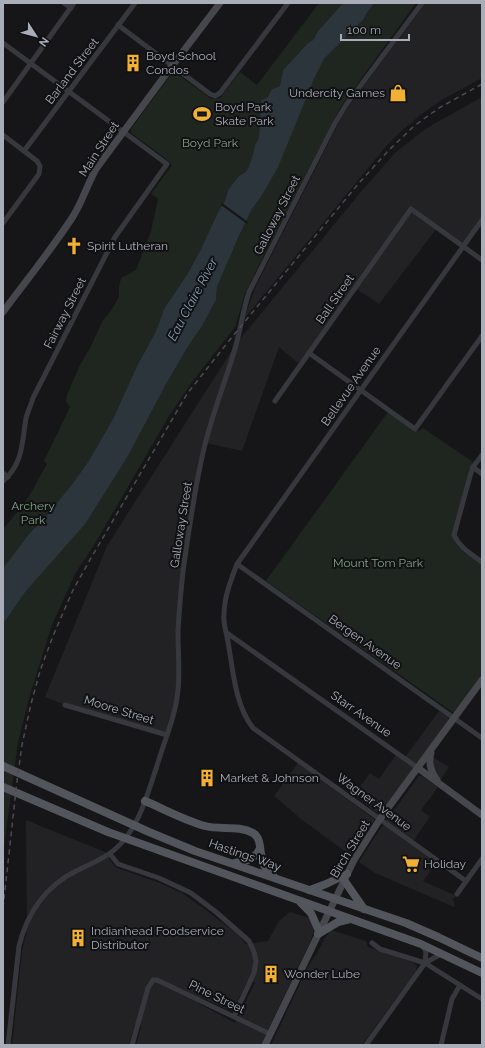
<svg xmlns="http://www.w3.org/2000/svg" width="485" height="1048" font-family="Raleway,sans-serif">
  <rect width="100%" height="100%" fill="#161618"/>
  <g fill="#222225" fill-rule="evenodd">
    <path d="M425 3H482V78L440 101 423 113 398 134 387 145 244 319 255 288 341 118 352 102Z"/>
    <path d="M482 97V220L462 246 437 228 379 304 355 288 309 353 298 363 279 347 242 451 206 443 203 452 179 608 178 690 167 735 65 705 45 697 107 546 236 344 360 193 395 153 425 129Z"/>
    <path d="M439 711 448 717 449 720 382 811 380 813 376 812 354 795 370 773 379 779 396 755 403 760Z"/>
    <path d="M429 755 449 767 440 781 428 758Z"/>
    <path d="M298 763 374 819V821L350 855 301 819 274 796Z"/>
    <path d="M419 776H422L438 787 421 810 430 817 411 844 436 863 423 881 456 896 453 899 455 905 454 907 375 873 359 862 376 835Z"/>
    <path d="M26 820 105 852 112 863 117 868 160 883 182 893 207 911 237 934 246 944 268 941 279 921 290 912 312 919 314 931 310 942 261 1045H136L141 1027 135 1024 129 1045H12L22 951 27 930ZM248 980 255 983 235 1023 198 1003 201 997 228 1010H231L236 1004Z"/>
    <path d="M331 930 366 941 368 947 414 963 417 966 416 971 362 1045H271L309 965 317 953 325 938Z"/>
  </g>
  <g fill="#1e261f">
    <path d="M319 3H343L318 31 313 40 308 43 283 70 280 86 272 89 267 98 261 100 259 138 255 145 253 154 248 169 239 177 228 190 225 201 218 212 201 249 188 273 164 309 156 331 137 366 113 419 88 462 73 483 43 520 29 534 3 568V529L25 503 47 464 44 461 70 407 66 402 67 395 79 367 91 346 103 320 111 311 119 297V287L121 278 136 270 151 231 158 199 151 194 172 165 165 158 131 133V129L172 73 177 74 210 98 215 99 220 98 240 72 257 85Z"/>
    <path d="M375 3H416L340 108 257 269 245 294 235 327 192 382 169 416 96 542 75 574 52 625 30 695 18 742 3 854V624L26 591 45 568 128 456 164 388 187 348 202 326 216 300 217 287 238 238 252 209 261 197 314 79 324 59 363 20 368 11Z"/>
    <path d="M388 412 416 430 419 431 423 428 473 462 467 477 453 536C456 550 471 557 482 564V675L454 713 266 581Z"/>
  </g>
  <path fill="#2c353c" d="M343 3H375L368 11 363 20 324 59 314 79 278 167 261 197 252 209 238 238 217 287 216 300 202 326 187 348 164 388 128 456 85 524 26 591 3 624V568L29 534 43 520 73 483 88 462 113 419 137 366 156 331 164 309 188 273 201 249 218 212 225 201 228 190 239 176 244 173 248 169 253 154 255 145 259 138 261 100 267 98 272 89 280 86 283 70 308 43 313 40 318 31Z"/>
  <path fill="#161618" d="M222 203 248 222 247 224 221 205Z"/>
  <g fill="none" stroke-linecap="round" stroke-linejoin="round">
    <g stroke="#37383d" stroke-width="5">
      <path d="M64 3 71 8"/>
      <path d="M118 25 210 94 215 96 220 93 288 3"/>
      <path d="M3 43 167 164 115 237 33 398C31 405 28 411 26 418 22 443 23 464 3 481"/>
      <path d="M3 102 74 3"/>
      <path d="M3 135 37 161 40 166 39 174 3 223"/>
      <path d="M24 151 135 3"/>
      <path d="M309 353 415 429 482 336"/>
      <path d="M275 401 411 209 482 260"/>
      <path d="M482 455 473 467 470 476 454 535C460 548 471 554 482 562"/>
      <path d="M473 467 482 474"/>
      <path d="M3 473 8 477"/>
      <path d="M237 564 482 738"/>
      <path d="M227 633 418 768"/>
      <path d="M65 705 167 735"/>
      <path d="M110 854 118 864 159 878 191 893 216 912 249 941 254 952 256 961 254 973 234 1016"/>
      <path d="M466 881 253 728C235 705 233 670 228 642 227 634 223 624 224 615 224 597 231 580 237 564L482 220"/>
      <path d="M457 894 482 859"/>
      <path d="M372 943 380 949 425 963 482 999"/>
      <path d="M422 945 426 951 425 963"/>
      <path d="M8 1045 19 946C27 913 46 886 76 871 87 866 98 861 109 854 126 842 138 821 145 801 151 785 156 769 161 753 168 732 176 712 178 690 180 671 178 652 178 632 179 612 181 591 183 571 189 531 194 491 203 453 211 416 226 381 236 345 241 327 243 310 249 292L335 123 346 105 422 3"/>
      <path d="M132 1045 148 988 153 980H157L270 1034"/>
      <path d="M366 1045 425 963 441 954"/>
      <path d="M441 1045 452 999 460 985"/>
    </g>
    <g stroke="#45474d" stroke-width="7">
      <path d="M3 312C26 281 51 250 72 218 82 203 87 185 96 169L172 66 220 3"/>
      <path d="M431 753C428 763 431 772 437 780"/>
      <path d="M418 768 482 815"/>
      <path d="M265 1045 354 860 380 819 482 680"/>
    </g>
    <g stroke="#53555c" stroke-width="8">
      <path d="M3 766 149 832 195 851 406 923 438 937 482 958"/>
      <path d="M3 787 108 832 421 944 482 973"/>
      <path d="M145 801C164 809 184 820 205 826 220 830 239 825 253 833 266 841 254 863 273 875"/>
      <path d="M235 863C246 861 256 859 260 848"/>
      <path d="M344 880 364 909"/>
      <path d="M310 890 326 884 347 874"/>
      <path d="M301 903 311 913 319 931"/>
      <path d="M318 934 338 922 350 919"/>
    </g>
    <path stroke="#4a4c52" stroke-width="1.5" stroke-dasharray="5 4" stroke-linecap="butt" d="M3 908 17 781 22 745 31 704 40 671 53 636 73 590 91 558 187 394 228 342 359 183 388 151 414 126 439 108 482 84"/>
  </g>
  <defs>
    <g id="building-bare" transform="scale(1.38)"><path d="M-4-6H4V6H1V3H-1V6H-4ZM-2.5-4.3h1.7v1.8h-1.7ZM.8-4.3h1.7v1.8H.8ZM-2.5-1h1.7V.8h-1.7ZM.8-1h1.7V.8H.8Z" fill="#f2b134" stroke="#111113" stroke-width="2.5" paint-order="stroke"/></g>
    <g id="shop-bare" transform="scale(1.38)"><path d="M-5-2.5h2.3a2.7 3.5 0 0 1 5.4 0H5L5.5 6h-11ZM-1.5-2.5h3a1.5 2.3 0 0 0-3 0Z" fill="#f2b134" stroke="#111113" stroke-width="2.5" paint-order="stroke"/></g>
    <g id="stadium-bare" transform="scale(1.38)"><path d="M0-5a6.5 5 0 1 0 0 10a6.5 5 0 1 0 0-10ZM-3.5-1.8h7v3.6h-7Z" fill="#f2b134" stroke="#111113" stroke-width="2.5" paint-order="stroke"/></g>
    <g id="church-bare" transform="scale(1.38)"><path d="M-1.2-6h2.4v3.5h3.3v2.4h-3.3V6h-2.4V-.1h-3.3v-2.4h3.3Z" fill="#f2b134" stroke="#111113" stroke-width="2.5" paint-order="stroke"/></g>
    <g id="supermarket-bare" transform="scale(1.38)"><path d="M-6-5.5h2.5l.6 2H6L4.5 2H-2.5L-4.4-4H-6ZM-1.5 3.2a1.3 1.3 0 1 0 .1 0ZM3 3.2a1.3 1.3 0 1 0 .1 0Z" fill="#f2b134" stroke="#111113" stroke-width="2.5" paint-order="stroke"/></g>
  </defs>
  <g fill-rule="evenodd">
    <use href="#building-bare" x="133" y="63"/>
    <use href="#shop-bare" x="398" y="93"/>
    <use href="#stadium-bare" x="202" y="114"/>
    <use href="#church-bare" x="74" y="246"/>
    <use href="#building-bare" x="207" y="778"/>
    <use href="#supermarket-bare" x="411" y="864"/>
    <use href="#building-bare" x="78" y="938"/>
    <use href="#building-bare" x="271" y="974"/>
  </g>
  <g text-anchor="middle" stroke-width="4" stroke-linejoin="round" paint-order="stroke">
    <g font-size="12" fill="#a8adb8" stroke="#111113" text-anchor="start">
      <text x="146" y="60">Boyd School<tspan x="146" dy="14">Condos</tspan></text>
      <text x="385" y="97" text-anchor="end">Undercity Games</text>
      <text x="215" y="111">Boyd Park<tspan x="215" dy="14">Skate Park</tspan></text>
      <text x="87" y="250">Spirit Lutheran</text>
      <text x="220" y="782">Market &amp; Johnson</text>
      <text x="424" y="868">Holiday</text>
      <text x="91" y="935">Indianhead Foodservice<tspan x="91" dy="14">Distributor</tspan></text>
      <text x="284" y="978">Wonder Lube</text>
    </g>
    <g font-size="12" fill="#a8adb8" stroke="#111113">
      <text transform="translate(72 71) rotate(-53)" y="4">Barland Street</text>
      <text transform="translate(99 149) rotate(-57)" y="4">Main Street</text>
      <text transform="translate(277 215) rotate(-63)" y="4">Galloway Street</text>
      <text transform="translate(335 299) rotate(-55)" y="4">Ball Street</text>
      <text transform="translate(65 313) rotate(-63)" y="4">Fairway Street</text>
      <text transform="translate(351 386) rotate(-55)" y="4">Bellevue Avenue</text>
      <text transform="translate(181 525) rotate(-81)" y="4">Galloway Street</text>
      <text transform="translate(365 642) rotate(35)" y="4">Bergen Avenue</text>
      <text transform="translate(119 710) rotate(17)" y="4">Moore Street</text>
      <text transform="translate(361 714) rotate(35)" y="4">Starr Avenue</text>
      <text transform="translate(374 802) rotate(36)" y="4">Wagner Avenue</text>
      <text transform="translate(350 849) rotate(-59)" y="4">Birch Street</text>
      <text transform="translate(245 855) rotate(19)" y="4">Hastings Way</text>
      <text transform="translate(217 997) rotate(26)" y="4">Pine Street</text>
    </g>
    <g font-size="12" fill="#7fa381" stroke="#111113">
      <text x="210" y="147">Boyd Park</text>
      <text x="33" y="510">Archery<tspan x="33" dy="14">Park</tspan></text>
      <text x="378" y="567">Mount Tom Park</text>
    </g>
    <g font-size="13" font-style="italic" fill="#7f9bb3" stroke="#111113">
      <text transform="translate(192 299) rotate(-62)" y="5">Eau Claire River</text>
    </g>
  </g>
  <rect width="485" height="1048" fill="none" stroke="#a8adb8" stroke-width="8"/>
  <g transform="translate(36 36) rotate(126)" stroke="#111113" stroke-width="3" paint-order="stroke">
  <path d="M0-3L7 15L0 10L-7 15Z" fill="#a8adb8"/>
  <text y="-6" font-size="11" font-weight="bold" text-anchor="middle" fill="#a8adb8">N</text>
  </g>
  <path d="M341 34v6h68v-6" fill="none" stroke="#a8adb8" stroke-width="2"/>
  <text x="347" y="34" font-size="12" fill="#a8adb8" stroke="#111113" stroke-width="3" paint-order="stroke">100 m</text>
</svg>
